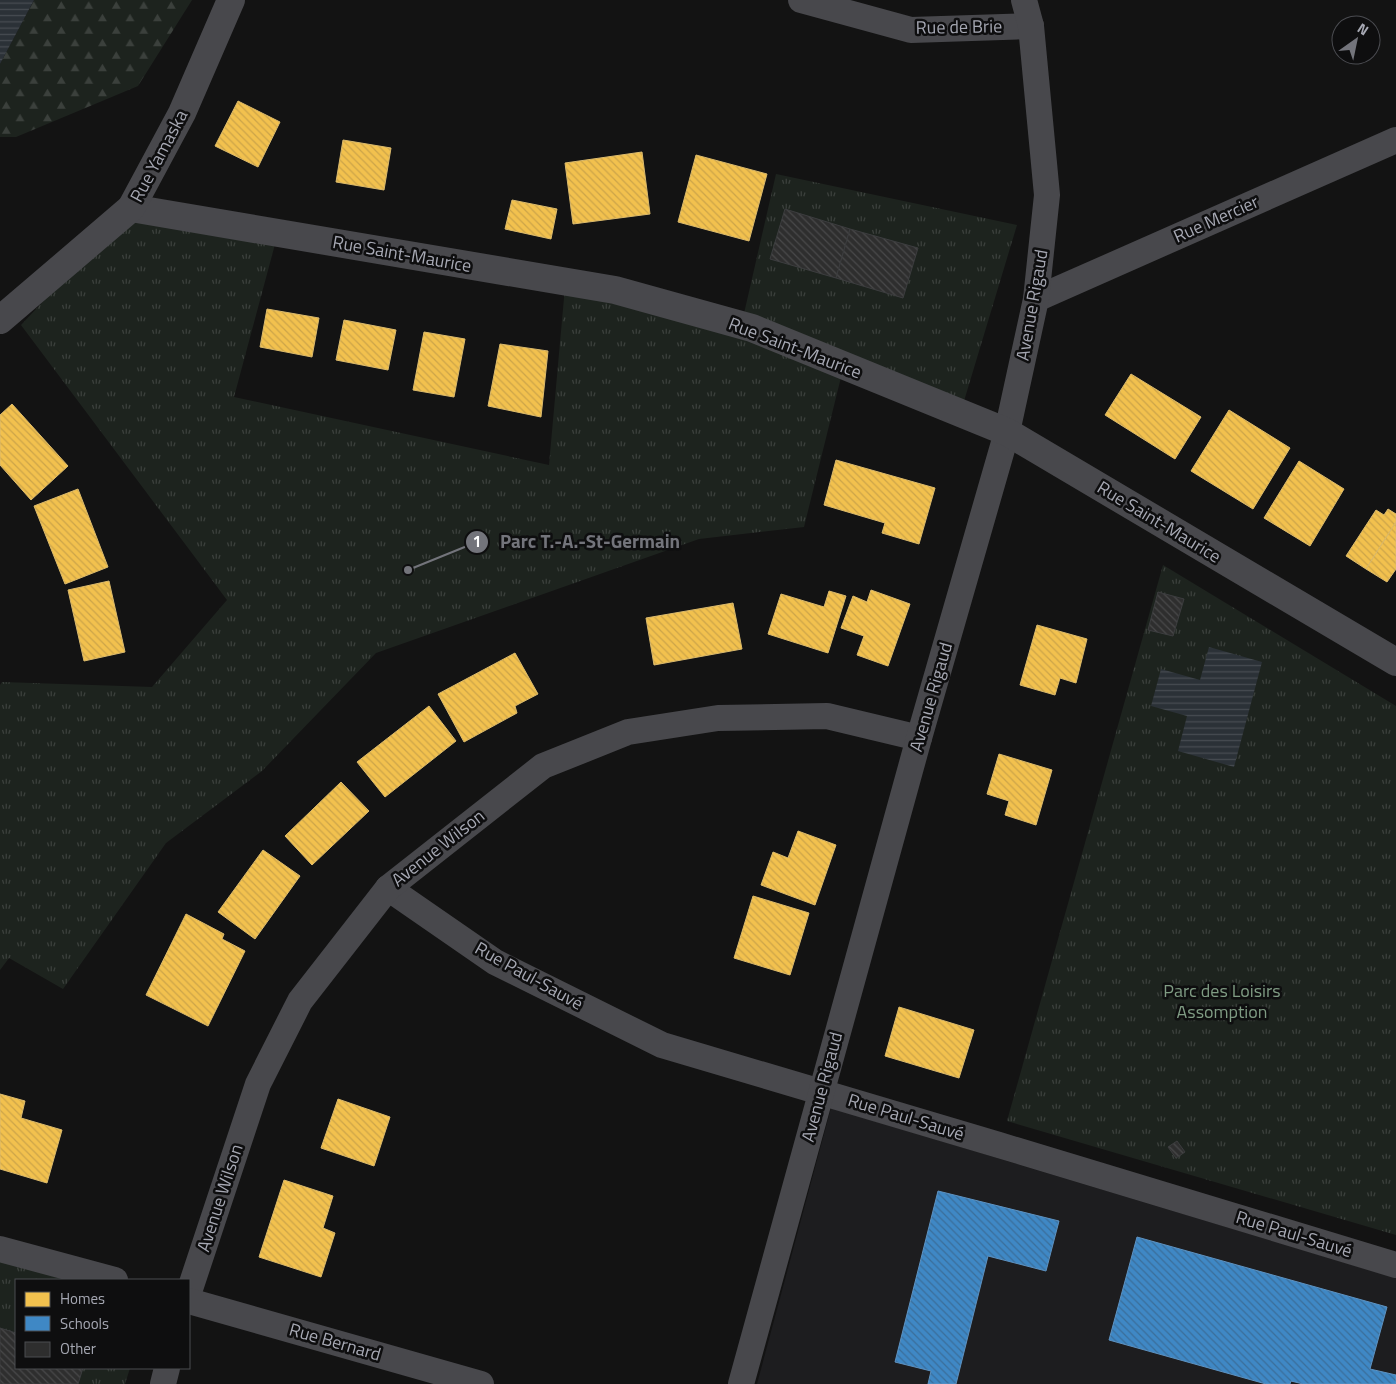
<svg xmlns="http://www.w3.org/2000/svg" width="1396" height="1384" font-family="'Titillium Web',sans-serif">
  <defs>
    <pattern id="forest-firs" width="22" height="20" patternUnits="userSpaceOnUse" patternTransform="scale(1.25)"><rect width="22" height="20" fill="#1d231e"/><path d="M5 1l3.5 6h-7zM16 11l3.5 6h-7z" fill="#3b403c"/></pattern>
    <pattern id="park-tufts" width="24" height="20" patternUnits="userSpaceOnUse" patternTransform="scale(1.25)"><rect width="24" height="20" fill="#1d231e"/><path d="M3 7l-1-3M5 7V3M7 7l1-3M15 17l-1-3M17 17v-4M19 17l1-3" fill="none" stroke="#3b403c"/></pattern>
    <pattern id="water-rules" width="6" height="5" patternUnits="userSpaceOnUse" patternTransform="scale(1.25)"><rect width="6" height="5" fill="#2b3137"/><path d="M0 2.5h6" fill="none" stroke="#474c52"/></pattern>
    <pattern id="homes-back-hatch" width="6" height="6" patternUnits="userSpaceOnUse" patternTransform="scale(1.25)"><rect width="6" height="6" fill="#f2c14e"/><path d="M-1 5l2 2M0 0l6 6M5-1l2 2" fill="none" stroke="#cca449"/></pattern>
    <pattern id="schools-back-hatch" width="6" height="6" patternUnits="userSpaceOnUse" patternTransform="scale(1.25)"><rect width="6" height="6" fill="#3f88c5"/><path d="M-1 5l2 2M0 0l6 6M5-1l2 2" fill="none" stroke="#3b6e9a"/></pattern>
    <pattern id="building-back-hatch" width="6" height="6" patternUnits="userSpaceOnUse" patternTransform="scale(1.25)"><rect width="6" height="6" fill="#2e2e2e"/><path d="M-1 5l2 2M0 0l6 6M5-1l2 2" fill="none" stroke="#49494a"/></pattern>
  </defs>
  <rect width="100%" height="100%" fill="#131313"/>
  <path fill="#1d1d1f" d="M831 1108 1396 1278V1384H757Z"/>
  <path fill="url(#forest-firs)" d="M34 0H192L138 86 16 137H0V64Z"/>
  <g fill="url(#park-tufts)">
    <path d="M776 174 1017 225 964 401 845 361 804 527 699 539 376 653 262 771 166 843 63 989 9 958 0 970V685L2 682 152 687 227 600 21 325 131 208 278 233 234 397 549 465 565 287 740 331Z"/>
    <path d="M1163 565 1396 706V1235L1007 1121Z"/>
    <path d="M0 1254 110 1280H16V1368H130L125 1384H0Z"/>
  </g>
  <g fill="url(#water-rules)">
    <path d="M0 0H34L0 64Z"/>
    <path d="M1209 647 1262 662 1234 767 1178 751 1187 716 1151 706 1161 669 1200 680Z"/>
  </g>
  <g fill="url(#homes-back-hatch)" stroke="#dbba6c">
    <path d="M238 101 280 122 258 167 215 146Z"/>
    <path d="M343 140 391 148 384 190 336 182Z"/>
    <path d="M642 152 650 214 573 224 565 163Z"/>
    <path d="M696 155 767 174 749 241 678 222Z"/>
    <path d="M512 200 557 209 551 239 505 229Z"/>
    <path d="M267 309 319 318 312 357 260 347Z"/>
    <path d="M344 320 396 330 388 370 336 360Z"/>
    <path d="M424 332 465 339 454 397 413 390Z"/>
    <path d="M500 344 548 351 541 417 488 406Z"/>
    <path d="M1131 374 1201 417 1175 459 1105 415Z"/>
    <path d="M12 404 68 466 31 500 0 465V415Z"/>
    <path d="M1229 410 1290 448 1253 509 1191 471Z"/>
    <path d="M836 460 935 488 919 544 882 533 885 523 824 505Z"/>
    <path d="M1299 461 1344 489 1310 546 1264 518Z"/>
    <path d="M78 489 108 567 65 584 34 506Z"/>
    <path d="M1388 509 1396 514V522L1366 569 1346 556 1376 510 1384 515Z"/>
    <path d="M1396 522V569L1387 582 1366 569Z"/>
    <path d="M109 581 125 652 84 661 68 590Z"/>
    <path d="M871 590 910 604 888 666 857 655 864 636 841 628 853 596 867 602Z"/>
    <path d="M829 591 846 596 828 653 768 634 781 594 824 607Z"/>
    <path d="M733 603 742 649 654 665 646 618Z"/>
    <path d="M1037 625 1087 639 1076 683 1060 678 1055 695 1020 685Z"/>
    <path d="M515 653 538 694 515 706 517 713 464 742 438 694Z"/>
    <path d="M429 706 456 741 385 797 357 762Z"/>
    <path d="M999 754 1052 770 1036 825 1005 815 1009 801 987 794Z"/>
    <path d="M341 782 369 811 312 865 285 836Z"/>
    <path d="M798 831 836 845 815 905 761 885 773 852 788 858Z"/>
    <path d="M263 850 300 876 255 939 218 912Z"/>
    <path d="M753 896 809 913 790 975 734 958Z"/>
    <path d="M186 914 224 934 222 939 245 951 208 1026 146 995Z"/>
    <path d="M899 1007 974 1030 959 1078 885 1056Z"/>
    <path d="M0 1094 25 1101 21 1118 62 1130 47 1183 0 1169Z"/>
    <path d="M338 1099 390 1117 374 1166 321 1148Z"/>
    <path d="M284 1180 333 1196 323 1228 335 1233 321 1277 259 1257Z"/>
  </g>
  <g fill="url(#schools-back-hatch)" stroke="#5e92c0">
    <path d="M938 1191 1059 1221 1046 1271 988 1256 956 1384H928L931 1371 895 1362Z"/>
    <path d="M1137 1237 1387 1307 1370 1369 1396 1375V1384H1303L1291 1381 1290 1384H1266L1109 1340Z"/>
  </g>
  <g fill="url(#building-back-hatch)" stroke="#3c3d3f">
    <path d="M785 209 850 229 836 278 770 259Z"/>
    <path d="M850 229 918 248 903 298 836 278Z"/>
    <path d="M1158 592 1184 599 1173 636 1148 630Z"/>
    <path d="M1177 1141 1185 1152 1176 1158 1168 1147Z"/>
    <path d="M0 1328 16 1333V1368H83L78 1384H0Z"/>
  </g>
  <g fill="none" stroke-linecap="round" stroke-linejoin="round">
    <g stroke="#48484c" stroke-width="26">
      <path d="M801 0 911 30 1031 26"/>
      <path d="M1036 299 1396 140"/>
      <path d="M388 888 495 962 662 1045 999 1145 1396 1265"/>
      <path d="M0 1249 115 1280"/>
      <path d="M189 1292 258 1084 300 1001 388 888 543 766 628 732 718 718 827 716 919 738"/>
      <path d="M189 1301 481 1384"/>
      <path d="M163 1384 167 1368"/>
      <path d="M741 1384 919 738 1007 432 1036 299 1047 195 1031 26 1024 0"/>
    </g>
    <g stroke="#48484c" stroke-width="28">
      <path d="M131 208 615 290 752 328 1007 432 1396 662"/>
      <path d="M0 320 131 208 182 113 231 0"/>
    </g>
  </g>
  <g text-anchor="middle" stroke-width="5" stroke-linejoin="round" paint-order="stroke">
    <g font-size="18" fill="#a6a8b3" stroke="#0e0e0f">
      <text transform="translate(959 27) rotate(-1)" y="6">Rue de Brie</text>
      <text transform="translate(159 156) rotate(-62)" y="6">Rue Yamaska</text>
      <text transform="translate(1216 219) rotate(-24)" y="6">Rue Mercier</text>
      <text transform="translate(402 254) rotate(10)" y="6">Rue Saint-Maurice</text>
      <text transform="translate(1032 305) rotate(-80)" y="6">Avenue Rigaud</text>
      <text transform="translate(795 348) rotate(21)" y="6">Rue Saint-Maurice</text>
      <text transform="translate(1159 522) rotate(31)" y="6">Rue Saint-Maurice</text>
      <text transform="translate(931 697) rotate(-74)" y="6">Avenue Rigaud</text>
      <text transform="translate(438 848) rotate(-38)" y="6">Avenue Wilson</text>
      <text transform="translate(529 976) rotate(29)" y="6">Rue Paul-Sauvé</text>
      <text transform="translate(822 1087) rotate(-75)" y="6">Avenue Rigaud</text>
      <text transform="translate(906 1117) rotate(17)" y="6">Rue Paul-Sauvé</text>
      <text transform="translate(220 1198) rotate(-72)" y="6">Avenue Wilson</text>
      <text transform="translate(1294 1234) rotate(17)" y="6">Rue Paul-Sauvé</text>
      <text transform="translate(335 1342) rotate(16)" y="6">Rue Bernard</text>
    </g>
    <g font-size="18" fill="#7f9b83" stroke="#0e0e0f">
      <text x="1222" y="997">Parc des Loisirs<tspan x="1222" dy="21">Assomption</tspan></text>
    </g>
  </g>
  <path fill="none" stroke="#73747b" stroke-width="2" d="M408 570L477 542"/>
  <g fill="#73747b" stroke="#0e0e0f" stroke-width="2">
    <circle cx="408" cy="570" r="5"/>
    <circle cx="477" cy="542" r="12"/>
  </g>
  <g font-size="15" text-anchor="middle" font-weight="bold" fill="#fff">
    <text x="477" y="547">1</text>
  </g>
  <g font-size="19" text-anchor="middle" font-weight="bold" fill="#73747b" stroke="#0e0e0f" stroke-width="5" stroke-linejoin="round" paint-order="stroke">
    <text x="590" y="548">Parc T.-A.-St-Germain</text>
  </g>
  <rect x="15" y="1279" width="175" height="90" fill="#0e0e0f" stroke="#4b4c51"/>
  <rect x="25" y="1292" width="25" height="15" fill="#f2c14e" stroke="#4b4c51"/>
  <text x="60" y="1304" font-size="15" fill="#a6a8b3">Homes</text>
  <rect x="25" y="1316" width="25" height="15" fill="#3f88c5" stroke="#4b4c51"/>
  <text x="60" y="1329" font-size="15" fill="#a6a8b3">Schools</text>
  <rect x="25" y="1342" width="25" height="15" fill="#2e2e2e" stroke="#4b4c51"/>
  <text x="60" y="1354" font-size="15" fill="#a6a8b3">Other</text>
  <g transform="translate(1356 40) rotate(33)"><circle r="24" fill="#0e0e0f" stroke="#4b4c51"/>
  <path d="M0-4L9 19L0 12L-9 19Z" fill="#73747b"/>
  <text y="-8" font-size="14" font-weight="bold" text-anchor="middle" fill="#a6a8b3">N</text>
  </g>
</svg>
